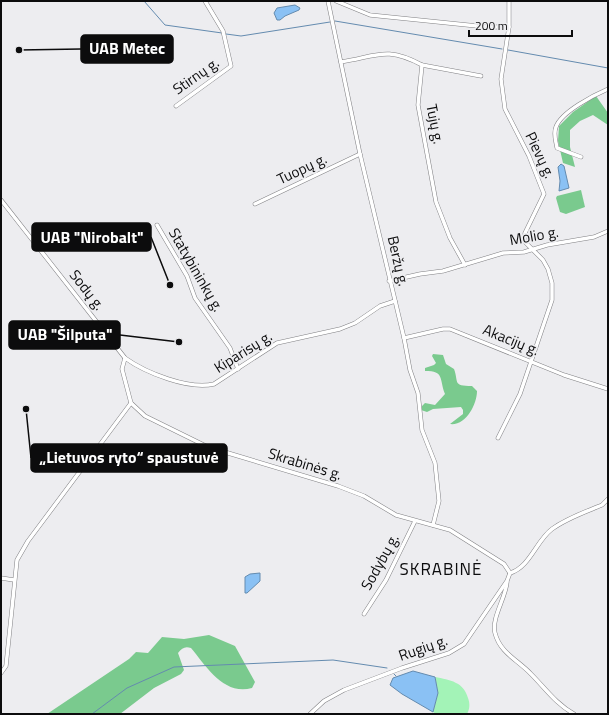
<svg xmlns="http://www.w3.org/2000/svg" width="609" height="715" font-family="'Titillium Web',sans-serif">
  <rect width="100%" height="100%" fill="#ededf0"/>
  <path fill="#a3f3b7" d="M435 677C450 680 464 682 468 698 470 703 470 709 467 714H436L433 712 438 693Z"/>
  <g fill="#7aca8e">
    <path d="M596 96 608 113V125L593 115 580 121 570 130V147L575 167 563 163 558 141 559 126 573 112Z"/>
    <path d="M581 190 585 207 566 214 560 212 556 198 557 196Z"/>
    <path d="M433 354 443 355 446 364 454 369C459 382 452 386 472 386L477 391C477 404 466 426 450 424L463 414V410L461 407 433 409 427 412 421 410 422 406 425 403 435 405 445 394C439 379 445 371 425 371V368L434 365 436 363 432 356Z"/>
    <path d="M209 635 235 646 255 682 252 688C224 696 206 666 191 648 185 646 182 648 178 653L184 670 181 674 154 688 120 714H47L129 659 136 652 148 653 162 637 184 639Z"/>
  </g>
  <g fill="#8ac1f4" stroke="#648baf">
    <path d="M295 5 300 8 299 10 285 16 280 20H277L274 13 277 8Z"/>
    <path d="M561 164 564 166 569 188 559 191 560 181 558 167Z"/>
    <path d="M260 573V581L247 593H245V577L250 574Z"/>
    <path d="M413 671 435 677 438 693 433 712 402 694 390 685 393 678Z"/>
  </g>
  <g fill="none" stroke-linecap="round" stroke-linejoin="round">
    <g stroke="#648baf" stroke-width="1">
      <path d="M144 1 165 25 222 33"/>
      <path d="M335 21 502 49"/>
      <path d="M226 34 241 36 330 22"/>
      <path d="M508 50 608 68"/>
      <path d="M394 674 396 676"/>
      <path d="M92 714 127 688 174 667 333 660 387 668"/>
    </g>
    <g stroke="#818184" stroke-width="4.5">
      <g id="minor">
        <path d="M328 1 360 154 404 338 410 370 418 393 422 430 435 463 439 501 433 525"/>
        <path d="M336 1 370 15 487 27H509"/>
        <path d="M341 62C378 56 386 46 422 65L418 105 436 202 450 238 465 265"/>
        <path d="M422 65 481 76"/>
        <path d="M176 106 231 66 223 31 205 1"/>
        <path d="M581 157 557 148C556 141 553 134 556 127 561 112 594 95 608 89"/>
        <path d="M1 200 125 358C146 373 189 390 214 384L277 343 340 329 355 323 380 306 395 301"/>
        <path d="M255 204 360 154"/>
        <path d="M157 225 187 276 195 298 230 348 238 369"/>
        <path d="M389 281 420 274 443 271 503 253 524 252 547 245 594 237 608 231"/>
        <path d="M404 338 443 329H450L564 375 608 389"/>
        <path d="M125 358 122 369 131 403 145 416 208 447 338 486 364 496 396 515 450 530 504 564 510 573"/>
        <path d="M498 438 520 394 552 300V283L548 269 543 260 524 241 525 233 544 194 529 156 505 109 501 79 509 27V1"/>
        <path d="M510 573C530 567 536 541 552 529 567 518 585 512 602 505L608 499"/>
        <path d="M1 578 14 580"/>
        <path d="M507 582C506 597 491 619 495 633 500 653 518 660 531 674 545 688 556 704 574 714"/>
        <path d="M364 614 386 580 415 521"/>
        <path d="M1 673 6 666 17 560 28 541 131 403"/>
        <path d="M310 714 324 701 344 690 402 668 449 653 464 644 507 581 510 573"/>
      </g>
    </g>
    <use href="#minor" stroke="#fff" stroke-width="3.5"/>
  </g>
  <g text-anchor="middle" stroke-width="3.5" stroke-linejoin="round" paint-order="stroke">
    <g font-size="15" fill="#0c0c0d" stroke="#ededf0">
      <text transform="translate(196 76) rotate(-35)" y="5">Stirnų g.</text>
      <text transform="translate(435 124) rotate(79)" y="5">Tujų g.</text>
      <text transform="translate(540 155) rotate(65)" y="5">Pievų g.</text>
      <text transform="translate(302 169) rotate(-25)" y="5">Tuopų g.</text>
      <text transform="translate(534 236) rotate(-10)" y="5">Molio g.</text>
      <text transform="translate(398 261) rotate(77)" y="5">Beržų g.</text>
      <text transform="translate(196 270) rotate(60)" y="5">Statybininkų g.</text>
      <text transform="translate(87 290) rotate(52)" y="5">Sodų g.</text>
      <text transform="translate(511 340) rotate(22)" y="5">Akacijų g.</text>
      <text transform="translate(243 352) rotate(-32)" y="5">Kiparisų g.</text>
      <text transform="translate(305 464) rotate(17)" y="5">Skrabinės g.</text>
      <text transform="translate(380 562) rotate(-61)" y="5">Sodybų g.</text>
      <text transform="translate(423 648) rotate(-19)" y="5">Rugių g.</text>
    </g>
    <g font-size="17" letter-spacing="1" fill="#0c0c0d" stroke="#ededf0">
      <text x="441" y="575">SKRABINĖ</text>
    </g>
  </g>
  <path fill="none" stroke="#0c0c0d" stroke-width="1.5" d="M19 50L81 49M170 285L151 237M179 342L120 335M26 409L31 458"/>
  <g fill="#0c0c0d" stroke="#ededf0" stroke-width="1.5">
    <circle cx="19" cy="50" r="4"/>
    <circle cx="170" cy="285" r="4"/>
    <circle cx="179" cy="342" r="4"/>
    <circle cx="26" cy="409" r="4"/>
  </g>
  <g fill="#0c0c0d" stroke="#0c0c0d" stroke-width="1.5">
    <rect x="81" y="35" width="92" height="28" rx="4"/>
    <rect x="32" y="223" width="119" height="28" rx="4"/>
    <rect x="9" y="321" width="111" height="28" rx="4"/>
    <rect x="31" y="444" width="196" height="28" rx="4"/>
  </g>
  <g font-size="16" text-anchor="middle" font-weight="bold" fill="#fff">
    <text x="127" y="54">UAB Metec</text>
    <text x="92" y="243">UAB "Nirobalt"</text>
    <text x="65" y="340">UAB "Šilputa"</text>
    <text x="129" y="463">„Lietuvos ryto“ spaustuvė</text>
  </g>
  <rect width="609" height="715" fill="none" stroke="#0c0c0d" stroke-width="4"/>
  <path d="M469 30v6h103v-6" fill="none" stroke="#0c0c0d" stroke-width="2"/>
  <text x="475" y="30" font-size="12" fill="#0c0c0d" stroke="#ededf0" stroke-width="3" paint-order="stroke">200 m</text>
</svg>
